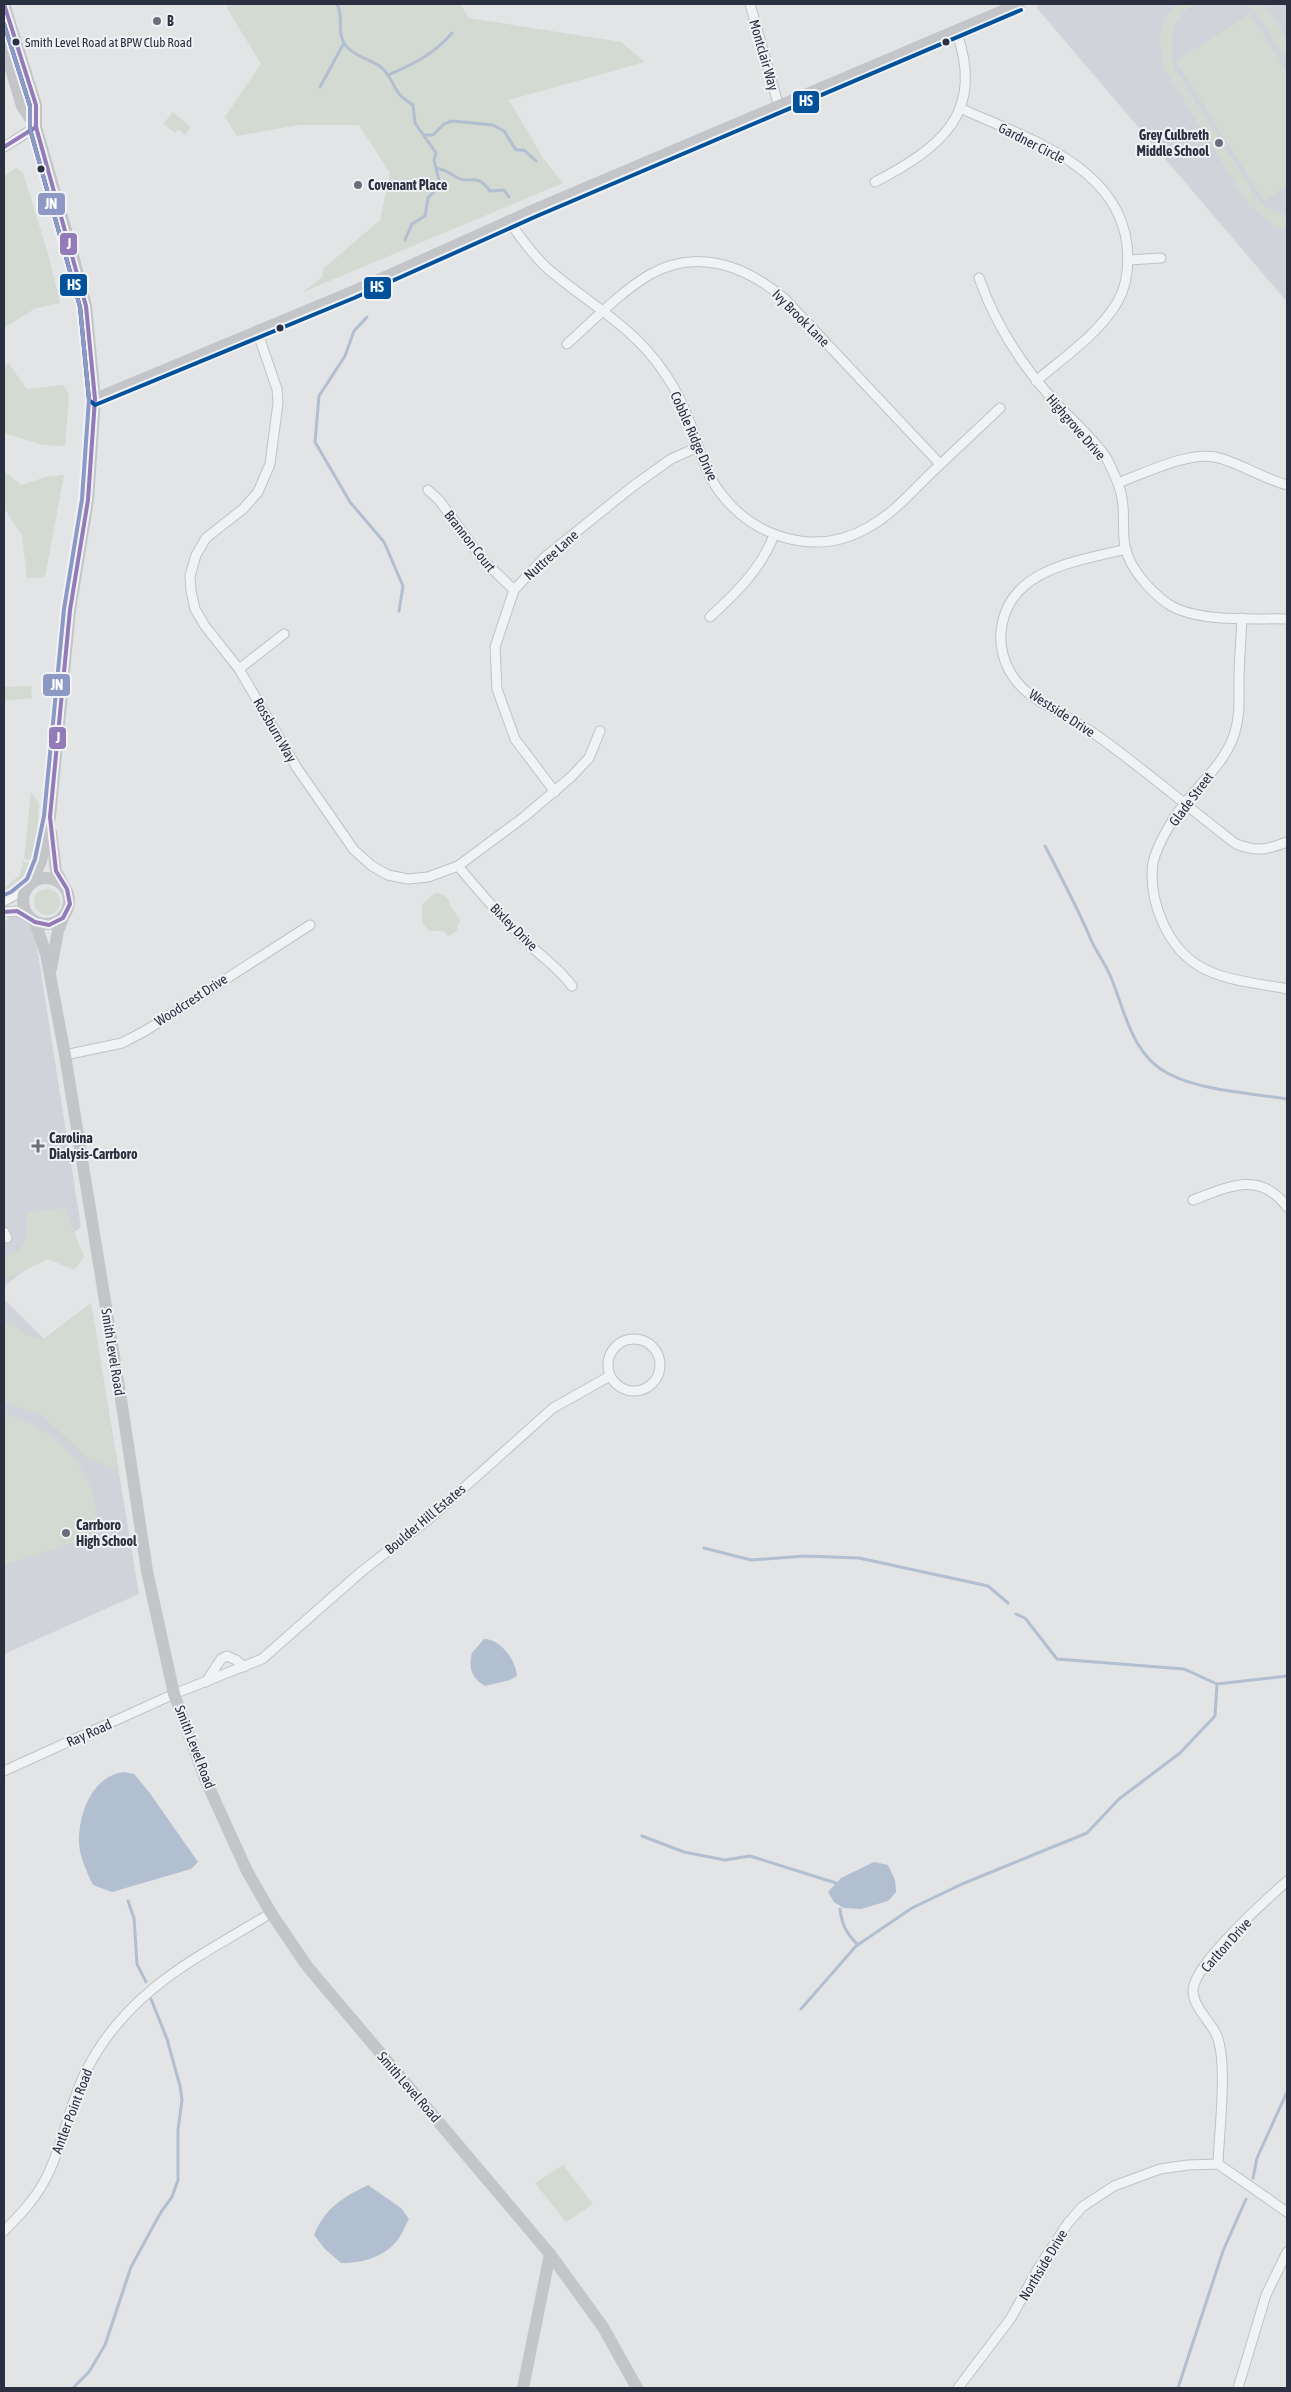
<svg xmlns="http://www.w3.org/2000/svg" width="1291" height="2392" font-family="'Asap Condensed',sans-serif">
  <rect width="100%" height="100%" fill="#e2e4e6"/>
  <g fill="#d0d3d9">
    <path d="M1042 4H1287V302L1036 7Z"/>
    <path d="M15 913 33 922 81 1227 4 1286V922Z"/>
    <path d="M4 1299 44 1339 91 1303 139 1594 4 1654Z"/>
  </g>
  <g fill="#d2dad2">
    <path d="M228 4H460L469 18 621 42 645 62 509 100 543 158 563 183 303 292 322 277 323 269 380 220 390 173 359 125H298L237 136 225 117 261 64 227 8Z"/>
    <path d="M1176 4H1195C1171 16 1168 44 1174 67L1256 197 1265 207 1287 216V228L1276 227 1248 205 1164 68C1158 41 1157 26 1176 4Z"/>
    <path d="M1247 4H1264L1267 7 1287 40V60L1257 13Z"/>
    <path d="M1250 14 1287 72V186L1264 201 1176 61Z"/>
    <path d="M173 112 191 127 185 135 178 129 175 133 163 124Z"/>
    <path d="M16 168 23 173 49 257 60 303 36 308 4 328V176Z"/>
    <path d="M9 364 27 389 63 385 69 395 65 446 43 445 4 433V365Z"/>
    <path d="M4 471 21 485 46 477 64 475 45 577 27 578 22 535 4 508Z"/>
    <path d="M31 686 32 698 4 701V687Z"/>
    <path d="M31 792 39 803 36 857 32 860 24 859Z"/>
    <path d="M23 862H31L35 866C29 881 22 887 7 895L4 892V888L20 875Z"/>
    <circle cx="47" cy="902" r="13"/>
    <path d="M437 893 444 895 449 900V904L460 920 456 932 448 936 444 931H429L422 922V905L432 895Z"/>
    <path d="M65 1208 84 1257 74 1270 48 1259 4 1280V1257C29 1250 26 1235 27 1212Z"/>
    <path d="M91 1303 118 1471 85 1456 43 1416 4 1402V1326L12 1322 25 1334 44 1340Z"/>
    <path d="M4 1414C59 1428 104 1476 95 1536L4 1565Z"/>
    <path d="M563 2165 593 2204 566 2222 535 2183Z"/>
  </g>
  <g fill="#b2bfd0">
    <path d="M484 1639C501 1639 516 1661 517 1676L510 1680 485 1686C472 1679 468 1668 472 1653Z"/>
    <path d="M124 1772 134 1774 149 1792 198 1862 191 1869 112 1892 93 1885C87 1872 79 1856 79 1841 79 1813 92 1776 124 1772Z"/>
    <path d="M874 1862 888 1865 895 1880 896 1892 888 1901 861 1909 844 1908 834 1902 828 1892 841 1878Z"/>
    <path d="M368 2185 401 2208 409 2219C405 2226 401 2237 395 2243 381 2258 361 2263 341 2263L325 2249 314 2235C326 2207 342 2198 368 2185Z"/>
  </g>
  <g fill="none" stroke-linecap="round" stroke-linejoin="round">
    <g stroke="#b2bfd0" stroke-width="3">
      <path d="M337 4C344 16 337 29 343 41 349 55 370 59 381 67 391 75 393 88 401 96 404 99 409 102 413 105L415 123 436 153 434 160 440 185 428 198 425 216 412 224 405 240"/>
      <path d="M388 75C414 64 434 54 452 33"/>
      <path d="M320 87 344 43"/>
      <path d="M424 135H433L444 124 452 121 493 125 504 131 516 150H524L536 161"/>
      <path d="M436 168C447 170 449 173 458 178 472 185 475 171 490 191L504 190 509 197"/>
      <path d="M367 317 354 331 345 356 319 396 315 442 350 502 384 542 403 586 399 611"/>
      <path d="M1045 846C1060 875 1076 905 1089 935 1094 949 1104 961 1110 975 1125 1010 1131 1055 1169 1074 1202 1091 1251 1093 1287 1099"/>
      <path d="M704 1548 751 1560 805 1556 859 1558 988 1586 1008 1603"/>
      <path d="M1016 1614 1025 1618 1057 1659 1184 1669 1217 1684 1287 1676"/>
      <path d="M642 1836 684 1852 725 1860 750 1856 836 1883"/>
      <path d="M128 1901 134 1918 137 1964 146 1982"/>
      <path d="M840 1909C842 1925 846 1933 858 1945"/>
      <path d="M801 2009 856 1946 912 1908 962 1884 1087 1833 1119 1799 1180 1753 1215 1716 1217 1684"/>
      <path d="M1253 2178 1257 2158 1287 2092"/>
      <path d="M73 2388 89 2372 105 2345 131 2267 161 2212 172 2197 178 2180V2130L182 2100 180 2086 167 2039 151 1999"/>
      <path d="M1178 2388 1223 2251 1246 2199"/>
    </g>
    <g stroke="#c0c2c4" stroke-width="11">
      <g id="street">
        <path d="M750 4 779 107"/>
        <path d="M962 109C1024 137 1118 165 1127 245 1129 264 1127 285 1118 301 1100 333 1064 357 1036 381"/>
        <path d="M4 147 36 127"/>
        <path d="M875 182C942 147 986 112 956 31"/>
        <path d="M509 221C520 237 533 255 547 268 586 302 634 327 663 371 675 387 685 409 692 428 700 450 705 472 719 491 753 538 816 558 869 527 892 514 910 494 929 475 952 453 977 430 1000 408"/>
        <path d="M1128 260 1161 258"/>
        <path d="M979 278C996 326 1022 366 1056 403 1070 418 1098 443 1107 459 1113 472 1120 484 1122 498 1125 514 1122 531 1125 547 1130 569 1150 591 1168 604 1198 623 1253 618 1287 619"/>
        <path d="M257 331 277 389 278 403 270 464 258 492 243 509 206 538 196 555 190 576 191 591 195 609 205 626 239 669 297 768 354 850 372 866 388 875 408 879 428 877 458 866 524 817 571 777 589 758 600 731"/>
        <path d="M567 344C593 321 619 293 649 275 697 247 746 266 785 299L940 464"/>
        <path d="M1118 483C1145 473 1187 452 1215 457 1236 461 1264 479 1287 485"/>
        <path d="M428 490 439 500 482 559 514 590"/>
        <path d="M1126 549C1079 561 1012 568 1002 625 998 645 1004 666 1017 682 1034 703 1072 718 1095 734 1144 769 1189 808 1236 844 1257 852 1266 850 1287 842"/>
        <path d="M710 617C736 593 761 569 774 535"/>
        <path d="M1242 618C1241 640 1239 661 1239 683 1239 700 1240 715 1235 732 1225 766 1192 789 1174 818 1166 831 1156 848 1153 863 1148 899 1166 944 1196 964 1221 981 1258 983 1287 989"/>
        <path d="M239 669 284 634"/>
        <path d="M555 792 515 739 497 689 495 647 514 590 545 557 632 487 671 459 698 447"/>
        <path d="M458 866C482 895 506 923 534 949 548 961 561 971 572 986"/>
        <path d="M4 901 27 889"/>
        <path d="M4 912 17 911 29 917"/>
        <path d="M65 1055 122 1043 145 1031 310 925"/>
        <path d="M1193 1200C1228 1187 1260 1170 1287 1207"/>
        <path d="M4 1232 7 1238"/>
        <circle cx="634" cy="1365" r="26"/>
        <path d="M206 1682 221 1659 227 1656 236 1660 244 1667"/>
        <path d="M4 1771 174 1694 262 1659 361 1572 429 1519 553 1408 610 1376"/>
        <path d="M1218 2164C1219 2131 1228 2065 1217 2036 1211 2021 1188 2003 1194 1985 1203 1956 1263 1903 1287 1881"/>
        <path d="M4 2231C21 2214 38 2196 48 2174 64 2141 70 2103 86 2071 128 1989 197 1958 271 1913"/>
        <path d="M958 2388 1011 2318 1039 2267 1068 2223 1082 2207 1114 2186 1160 2169 1188 2165 1218 2164 1287 2212"/>
        <path d="M1238 2388 1266 2295 1287 2252"/>
      </g>
    </g>
    <use href="#street" stroke="#f1f2f4" stroke-width="9"/>
    <g stroke="#c3c5c8" stroke-width="12">
      <path d="M4 4 36 105V127L71 248 86 306 95 399 88 500 70 610 50 817 41 861 32 883"/>
      <path d="M4 46 22 106 36 127"/>
      <path d="M95 399 352 292 534 210 1019 4"/>
      <path d="M51 832 56 871 62 883"/>
      <circle cx="46" cy="901" r="23"/>
      <path d="M35 922 46 954 65 1055 123 1412 147 1571 174 1694 206 1781 247 1871 271 1913 307 1966 550 2254 603 2327 637 2388"/>
      <path d="M51 969 58 931 63 918"/>
      <path d="M523 2388 550 2254"/>
    </g>
    <g stroke="#f0f2f6" stroke-width="8">
      <g id="bus-1">
        <path d="M4 4 36 105V127L86 306 95 399 88 500 70 610 50 817 56 871 67 889 70 904 63 918 49 925 35 922 17 911 4 912"/>
        <path d="M4 147 36 127"/>
      </g>
    </g>
    <g stroke="#f0f2f6" stroke-width="8">
      <path id="bus-2" d="M4 24 30 106V129L80 307 89 400 95 405 354 298 537 216 1021 10"/>
    </g>
    <g stroke="#f0f2f6" stroke-width="8">
      <path id="bus-3" d="M4 24 30 106V129L80 307 89 399 82 499 64 609 44 816 35 859 27 879 11 892 4 895"/>
    </g>
    <use href="#bus-1" stroke="#937bb8" stroke-width="4"/>
    <use href="#bus-2" stroke="#01519b" stroke-width="4"/>
    <use href="#bus-3" stroke="#8d98c4" stroke-width="4"/>
  </g>
  <g fill="#6a6f79" stroke="#f0f2f6" stroke-width="2">
    <circle cx="157" cy="21" r="5"/>
    <circle cx="1219" cy="143" r="5"/>
    <circle cx="358" cy="185" r="5"/>
    <path d="M35.5 1138.5h5v5h5v5h-5v5h-5v-5h-5v-5h5z"/>
    <circle cx="66" cy="1533" r="5"/>
  </g>
  <g fill="#2a303f" stroke="#f0f2f6" stroke-width="2">
    <circle cx="16" cy="42" r="4.5"/>
    <circle cx="946" cy="42" r="4.5"/>
    <circle cx="41" cy="169" r="4.5"/>
    <circle cx="280" cy="328" r="4.5"/>
  </g>
  <g text-anchor="middle" stroke-width="4" stroke-linejoin="round" paint-order="stroke">
    <g font-size="13" fill="#2a303f" stroke="#f0f2f6" text-anchor="start">
      <text x="25" y="47">Smith Level Road at BPW Club Road</text>
    </g>
    <g font-size="14" font-weight="bold" fill="#2a303f" stroke="#f0f2f6" text-anchor="start">
      <text x="167" y="26">B</text>
      <text x="1209" y="140" text-anchor="end">Grey Culbreth<tspan x="1209" dy="16">Middle School</tspan></text>
      <text x="368" y="190">Covenant Place</text>
      <text x="49" y="1143">Carolina<tspan x="49" dy="16">Dialysis-Carrboro</tspan></text>
      <text x="76" y="1530">Carrboro<tspan x="76" dy="16">High School</tspan></text>
    </g>
    <g font-size="14" fill="#2a303f" stroke="#f0f2f6">
      <text transform="translate(764 55) rotate(74)" y="5">Montclair Way</text>
      <text transform="translate(1032 143) rotate(27)" y="5">Gardner Circle</text>
      <text transform="translate(801 318) rotate(45)" y="5">Ivy Brook Lane</text>
      <text transform="translate(1076 427) rotate(49)" y="5">Highgrove Drive</text>
      <text transform="translate(694 436) rotate(66)" y="5">Cobble Ridge Drive</text>
      <text transform="translate(470 541) rotate(52)" y="5">Brannon Court</text>
      <text transform="translate(551 555) rotate(-42)" y="5">Nuttree Lane</text>
      <text transform="translate(1062 713) rotate(33)" y="5">Westside Drive</text>
      <text transform="translate(275 730) rotate(60)" y="5">Rossburn Way</text>
      <text transform="translate(1191 799) rotate(-53)" y="5">Glade Street</text>
      <text transform="translate(514 927) rotate(45)" y="5">Bixley Drive</text>
      <text transform="translate(191 1000) rotate(-33)" y="5">Woodcrest Drive</text>
      <text transform="translate(113 1352) rotate(81)" y="5">Smith Level Road</text>
      <text transform="translate(425 1519) rotate(-40)" y="5">Boulder Hill Estates</text>
      <text transform="translate(89 1733) rotate(-24)" y="5">Ray Road</text>
      <text transform="translate(195 1747) rotate(69)" y="5">Smith Level Road</text>
      <text transform="translate(1226 1945) rotate(-48)" y="5">Carlton Drive</text>
      <text transform="translate(409 2087) rotate(49)" y="5">Smith Level Road</text>
      <text transform="translate(72 2111) rotate(-69)" y="5">Antler Point Road</text>
      <text transform="translate(1043 2265) rotate(-59)" y="5">Northside Drive</text>
    </g>
  </g>
  <g stroke="#f0f2f6" stroke-width="2">
    <rect x="792" y="90" width="28" height="24" rx="5" fill="#01519b"/>
    <rect x="37" y="192" width="29" height="24" rx="5" fill="#8d98c4"/>
    <rect x="59" y="232" width="19" height="24" rx="5" fill="#937bb8"/>
    <rect x="59" y="273" width="29" height="24" rx="5" fill="#01519b"/>
    <rect x="363" y="276" width="29" height="24" rx="5" fill="#01519b"/>
    <rect x="42" y="673" width="29" height="24" rx="5" fill="#8d98c4"/>
    <rect x="48" y="726" width="19" height="24" rx="5" fill="#937bb8"/>
  </g>
  <g font-size="14" text-anchor="middle" font-weight="bold" fill="#fff">
    <text x="806" y="106">HS</text>
    <text x="51" y="209">JN</text>
    <text x="69" y="249">J</text>
    <text x="74" y="290">HS</text>
    <text x="377" y="292">HS</text>
    <text x="57" y="690">JN</text>
    <text x="58" y="743">J</text>
  </g>
  <rect width="1291" height="2392" fill="none" stroke="#2a303f" stroke-width="10"/>
</svg>
